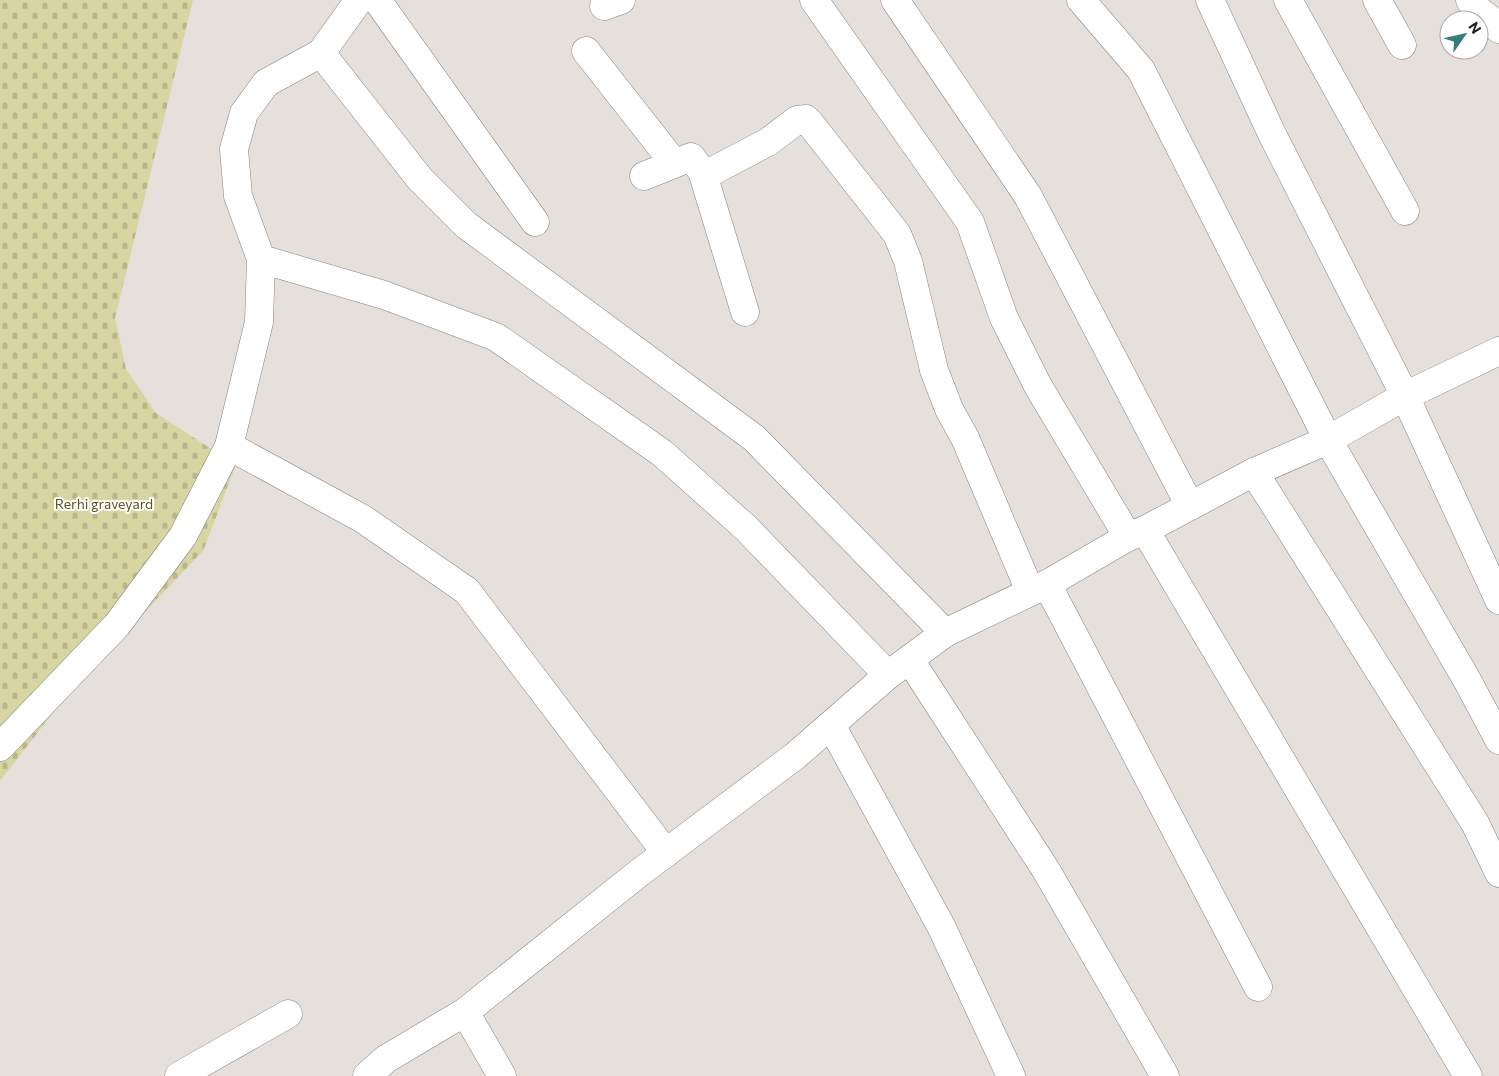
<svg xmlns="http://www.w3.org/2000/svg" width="1499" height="1076" font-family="Commissioner,sans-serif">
  <defs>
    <pattern id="cemetery-stones" width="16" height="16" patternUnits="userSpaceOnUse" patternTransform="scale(1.25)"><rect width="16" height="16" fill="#d7d5a2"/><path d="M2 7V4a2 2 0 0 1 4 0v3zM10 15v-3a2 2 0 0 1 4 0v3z" fill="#b8b78b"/></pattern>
  </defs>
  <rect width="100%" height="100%" fill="#e6e0dd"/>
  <path fill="url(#cemetery-stones)" d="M0 0H193L115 318 126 369 156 413 236 465 203 551 71 690 0 781Z"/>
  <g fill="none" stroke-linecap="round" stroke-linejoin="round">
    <g stroke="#888280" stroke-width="29">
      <g id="minor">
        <path d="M377 0 535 222"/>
        <path d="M814 0 970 222 1004 318 1038 386 1128 537"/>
        <path d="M895 0 1028 196 1190 506"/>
        <path d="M1081 0 1141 70 1328 440 1467 680 1499 740"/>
        <path d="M1210 0 1271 132 1405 396 1499 600"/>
        <path d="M1288 0 1405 211"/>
        <path d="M1377 0 1402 45"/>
        <path d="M1470 0C1477 13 1491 17 1499 29"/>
        <path d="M604 6 621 0"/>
        <path d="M586 51 674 163"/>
        <path d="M321 53 420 179 466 225 754 438 945 633"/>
        <path d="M702 171 745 312"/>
        <path d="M644 176 691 157 702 171 709 173 768 142 797 120 806 119 809 122 897 234 908 261 934 370 949 409 965 438 1030 591"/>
        <path d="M261 259 384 295 496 337 662 453 746 528 888 675"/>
        <path d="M229 446 363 519 467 591 666 853"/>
        <path d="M1254 472 1475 823 1499 873"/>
        <path d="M1145 530 1468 1076"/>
        <path d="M1047 584 1258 987"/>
        <path d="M910 660 1046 870 1165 1076"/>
        <path d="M831 725 941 926 1011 1076"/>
        <path d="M0 747 117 625 183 536 229 446 259 322 261 259 238 196 234 149 244 113 266 83 321 53 359 0"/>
        <path d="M465 1012 502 1076"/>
        <path d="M179 1076 288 1014"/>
        <path d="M367 1076 386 1059 465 1012 639 873 795 756 888 675 945 633 1047 584 1128 537 1145 530 1254 472 1328 440 1405 396 1499 351"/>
      </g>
    </g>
    <use href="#minor" stroke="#fff" stroke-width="28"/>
  </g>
  <g text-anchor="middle" stroke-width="4" stroke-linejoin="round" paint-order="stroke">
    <g font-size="14" fill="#5a561d" stroke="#fff">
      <text x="104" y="509">Rerhi graveyard</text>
    </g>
  </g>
  <g transform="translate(1464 35) rotate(56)"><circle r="24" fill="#ffffff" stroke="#a8a7a7"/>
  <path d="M0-4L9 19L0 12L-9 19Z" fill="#367e7a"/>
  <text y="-8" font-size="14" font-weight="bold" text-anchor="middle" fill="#262423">N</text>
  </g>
</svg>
